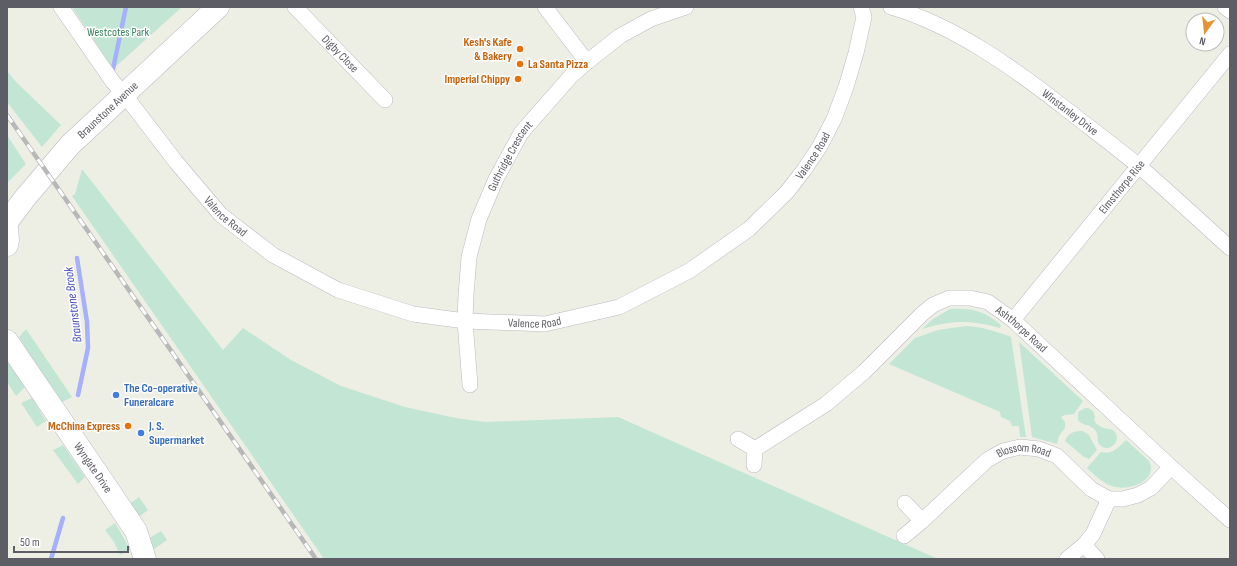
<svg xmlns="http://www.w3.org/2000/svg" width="1237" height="566" font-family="'Sofia Sans Condensed',sans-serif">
  <rect width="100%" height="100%" fill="#edefe5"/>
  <g fill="#c2e6d3">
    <path d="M72 7H182L113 69Z"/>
    <path d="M7 71 16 82 61 125 42 147 7 102Z"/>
    <path d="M7 135 26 164 7 183Z"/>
    <path d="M82 169 223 350 243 328 291 360 341 386 405 407 456 418 485 422 618 417 938 559H324L72 196 75 194Z"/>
    <path d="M950 309C973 308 984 311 1001 325L1000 328C968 320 954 320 922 329L933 319Z"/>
    <path d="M966 326C982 327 996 331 1011 337L1026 437H1020L1019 426H1012L1010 421 1001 417 1000 412 889 364 915 338 938 330Z"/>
    <path d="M26 329 72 397 60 403 34 363 19 337Z"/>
    <path d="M1019 342 1083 401 1074 414 1065 415 1061 417 1065 422V428L1059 436 1057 444 1032 437Z"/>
    <path d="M7 360 25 387 16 396 7 382Z"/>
    <path d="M32 398 46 421 37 427 21 403Z"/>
    <path d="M1085 408H1088L1093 411 1095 417 1094 420C1101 433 1113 425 1116 434 1120 443 1109 452 1101 446 1095 442 1100 434 1094 429 1089 424 1083 426 1078 420V412Z"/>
    <path d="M1083 431 1089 435 1097 450 1089 459 1084 457 1065 441C1068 432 1075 431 1083 431Z"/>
    <path d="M1126 440 1149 461C1159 481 1128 492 1112 486 1103 483 1094 475 1087 468L1101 452C1112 455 1118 448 1126 440Z"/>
    <path d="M63 445 85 477 78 484 53 450Z"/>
    <path d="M139 497 148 510 136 519 128 505Z"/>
    <path d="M115 523 130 549 120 555 114 542 105 530Z"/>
    <path d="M161 531 167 540 153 550 148 539Z"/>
  </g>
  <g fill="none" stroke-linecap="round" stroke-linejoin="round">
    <g stroke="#a7b0fd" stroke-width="4.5">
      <path d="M113 69 126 7"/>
      <path d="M77 258 87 322 88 348 78 395"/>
      <path d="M51 559 63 518"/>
    </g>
    <g stroke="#babac1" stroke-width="16">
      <g id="street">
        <path id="s1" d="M61 7 113 82 124 94 176 162 221 215 273 255 338 290 413 314 465 321 545 324 619 307 689 271 749 229 787 192 804 170 820 146 834 119 846 87 856 53 864 17 861 7"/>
        <path id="s2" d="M295 7 385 100"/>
        <path d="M545 7 587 62"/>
        <path id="s3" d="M891 7C954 25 1015 69 1066 109 1090 128 1116 147 1140 167 1170 193 1200 221 1230 248"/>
        <path d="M1225 7 1230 11"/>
        <path id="s4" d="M1013 320 1230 54"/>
        <path id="s5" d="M470 385 465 321 466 295 469 257 479 219 496 179 521 133 571 76 587 62 620 36 651 19 686 7"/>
        <path d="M738 439 755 449 754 465"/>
        <path id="s6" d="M755 449 826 404 864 372 922 314 933 305 949 298H970L988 302 1013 320 1171 467 1230 520"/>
        <path d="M905 503 922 521"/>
        <path id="s7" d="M904 536 922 521 987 460 1003 451 1020 447 1039 449 1057 456 1091 489 1109 499H1123L1138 495 1151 488 1171 467"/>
        <path d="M1084 545 1097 559"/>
        <path d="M1067 559 1084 545 1093 534 1109 499"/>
      </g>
    </g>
    <g stroke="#bbbbc3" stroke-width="23">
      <g id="secondary">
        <path id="s8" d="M7 222 25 198 70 145 218 7"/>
        <path d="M7 229 8 240 7 245"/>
        <path id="s9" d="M7 341 99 476 136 531 145 559"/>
      </g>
    </g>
    <use href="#street" stroke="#fff" stroke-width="15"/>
    <use href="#secondary" stroke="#fff" stroke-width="22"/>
    <g stroke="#b8b8b9" stroke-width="4.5">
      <path id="rail" d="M7 115 316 559"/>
    </g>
    <use href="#rail" stroke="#fff" stroke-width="3" stroke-dasharray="9" stroke-linecap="butt"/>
  </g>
  <g fill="#e8710a" stroke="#fff" stroke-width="1.5">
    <circle cx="520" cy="49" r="4"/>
    <circle cx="520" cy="64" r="4"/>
    <circle cx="518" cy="79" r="4"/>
    <circle cx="128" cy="426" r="4"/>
  </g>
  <g fill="#3f7fe0" stroke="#fff" stroke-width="1.5">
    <circle cx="116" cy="395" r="4"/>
    <circle cx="141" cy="433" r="4"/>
  </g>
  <g text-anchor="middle" stroke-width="3" stroke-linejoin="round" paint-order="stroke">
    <g font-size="12" fill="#36835d" stroke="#fff">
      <text x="118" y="36">Westcotes Park</text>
    </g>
    <g font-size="12" font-weight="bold" fill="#c56008" stroke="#fff" text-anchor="end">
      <text x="512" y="46">Kesh's Kafe<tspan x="512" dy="14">&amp; Bakery</tspan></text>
      <text x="528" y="68" text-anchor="start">La Santa Pizza</text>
      <text x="510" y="83">Imperial Chippy</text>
      <text x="120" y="430">McChina Express</text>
    </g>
    <g font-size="12" fill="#5d5d65" stroke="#fff">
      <text dy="4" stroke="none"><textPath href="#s2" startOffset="65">Digby Close</textPath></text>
      <text dy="4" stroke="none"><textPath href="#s8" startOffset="151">Braunstone Avenue</textPath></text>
      <text dy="4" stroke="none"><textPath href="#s3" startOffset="209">Winstanley Drive</textPath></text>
      <text dy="4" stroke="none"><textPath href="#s1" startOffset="939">Valence Road</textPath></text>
      <text dy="4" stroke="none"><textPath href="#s5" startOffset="238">Guthridge Crescent</textPath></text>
      <text dy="4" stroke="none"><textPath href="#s4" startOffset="172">Elmsthorpe Rise</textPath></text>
      <text dy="4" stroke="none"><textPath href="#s1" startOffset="267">Valence Road</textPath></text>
      <text dy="4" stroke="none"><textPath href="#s1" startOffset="603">Valence Road</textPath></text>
      <text dy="4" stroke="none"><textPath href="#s6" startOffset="330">Ashthorpe Road</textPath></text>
      <text dy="4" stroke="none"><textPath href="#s7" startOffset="152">Blossom Road</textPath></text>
      <text dy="4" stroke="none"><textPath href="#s9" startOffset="153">Wyngate Drive</textPath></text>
    </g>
    <g font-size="12" font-weight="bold" fill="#366cbe" stroke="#fff" text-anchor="start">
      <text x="124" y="392">The Co-operative<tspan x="124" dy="14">Funeralcare</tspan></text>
      <text x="149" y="430">J. S.<tspan x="149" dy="14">Supermarket</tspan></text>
    </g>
    <g font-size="13" font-style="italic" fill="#494dc1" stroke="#fff">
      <text transform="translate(72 305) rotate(-97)" y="5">Braunstone Brook</text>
    </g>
  </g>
  <rect width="1237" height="566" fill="none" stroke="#5d5d65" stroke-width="16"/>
  <g transform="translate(1205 32) rotate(195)"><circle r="19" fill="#ffffff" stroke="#bebec1"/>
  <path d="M0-3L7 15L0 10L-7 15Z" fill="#e69334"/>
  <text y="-6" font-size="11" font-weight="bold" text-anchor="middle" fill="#5d5d65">N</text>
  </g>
  <path d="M14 546v6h114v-6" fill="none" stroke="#5d5d65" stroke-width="2"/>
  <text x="20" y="546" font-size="12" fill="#5d5d65" stroke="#ffffff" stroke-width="3" paint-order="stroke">50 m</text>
</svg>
